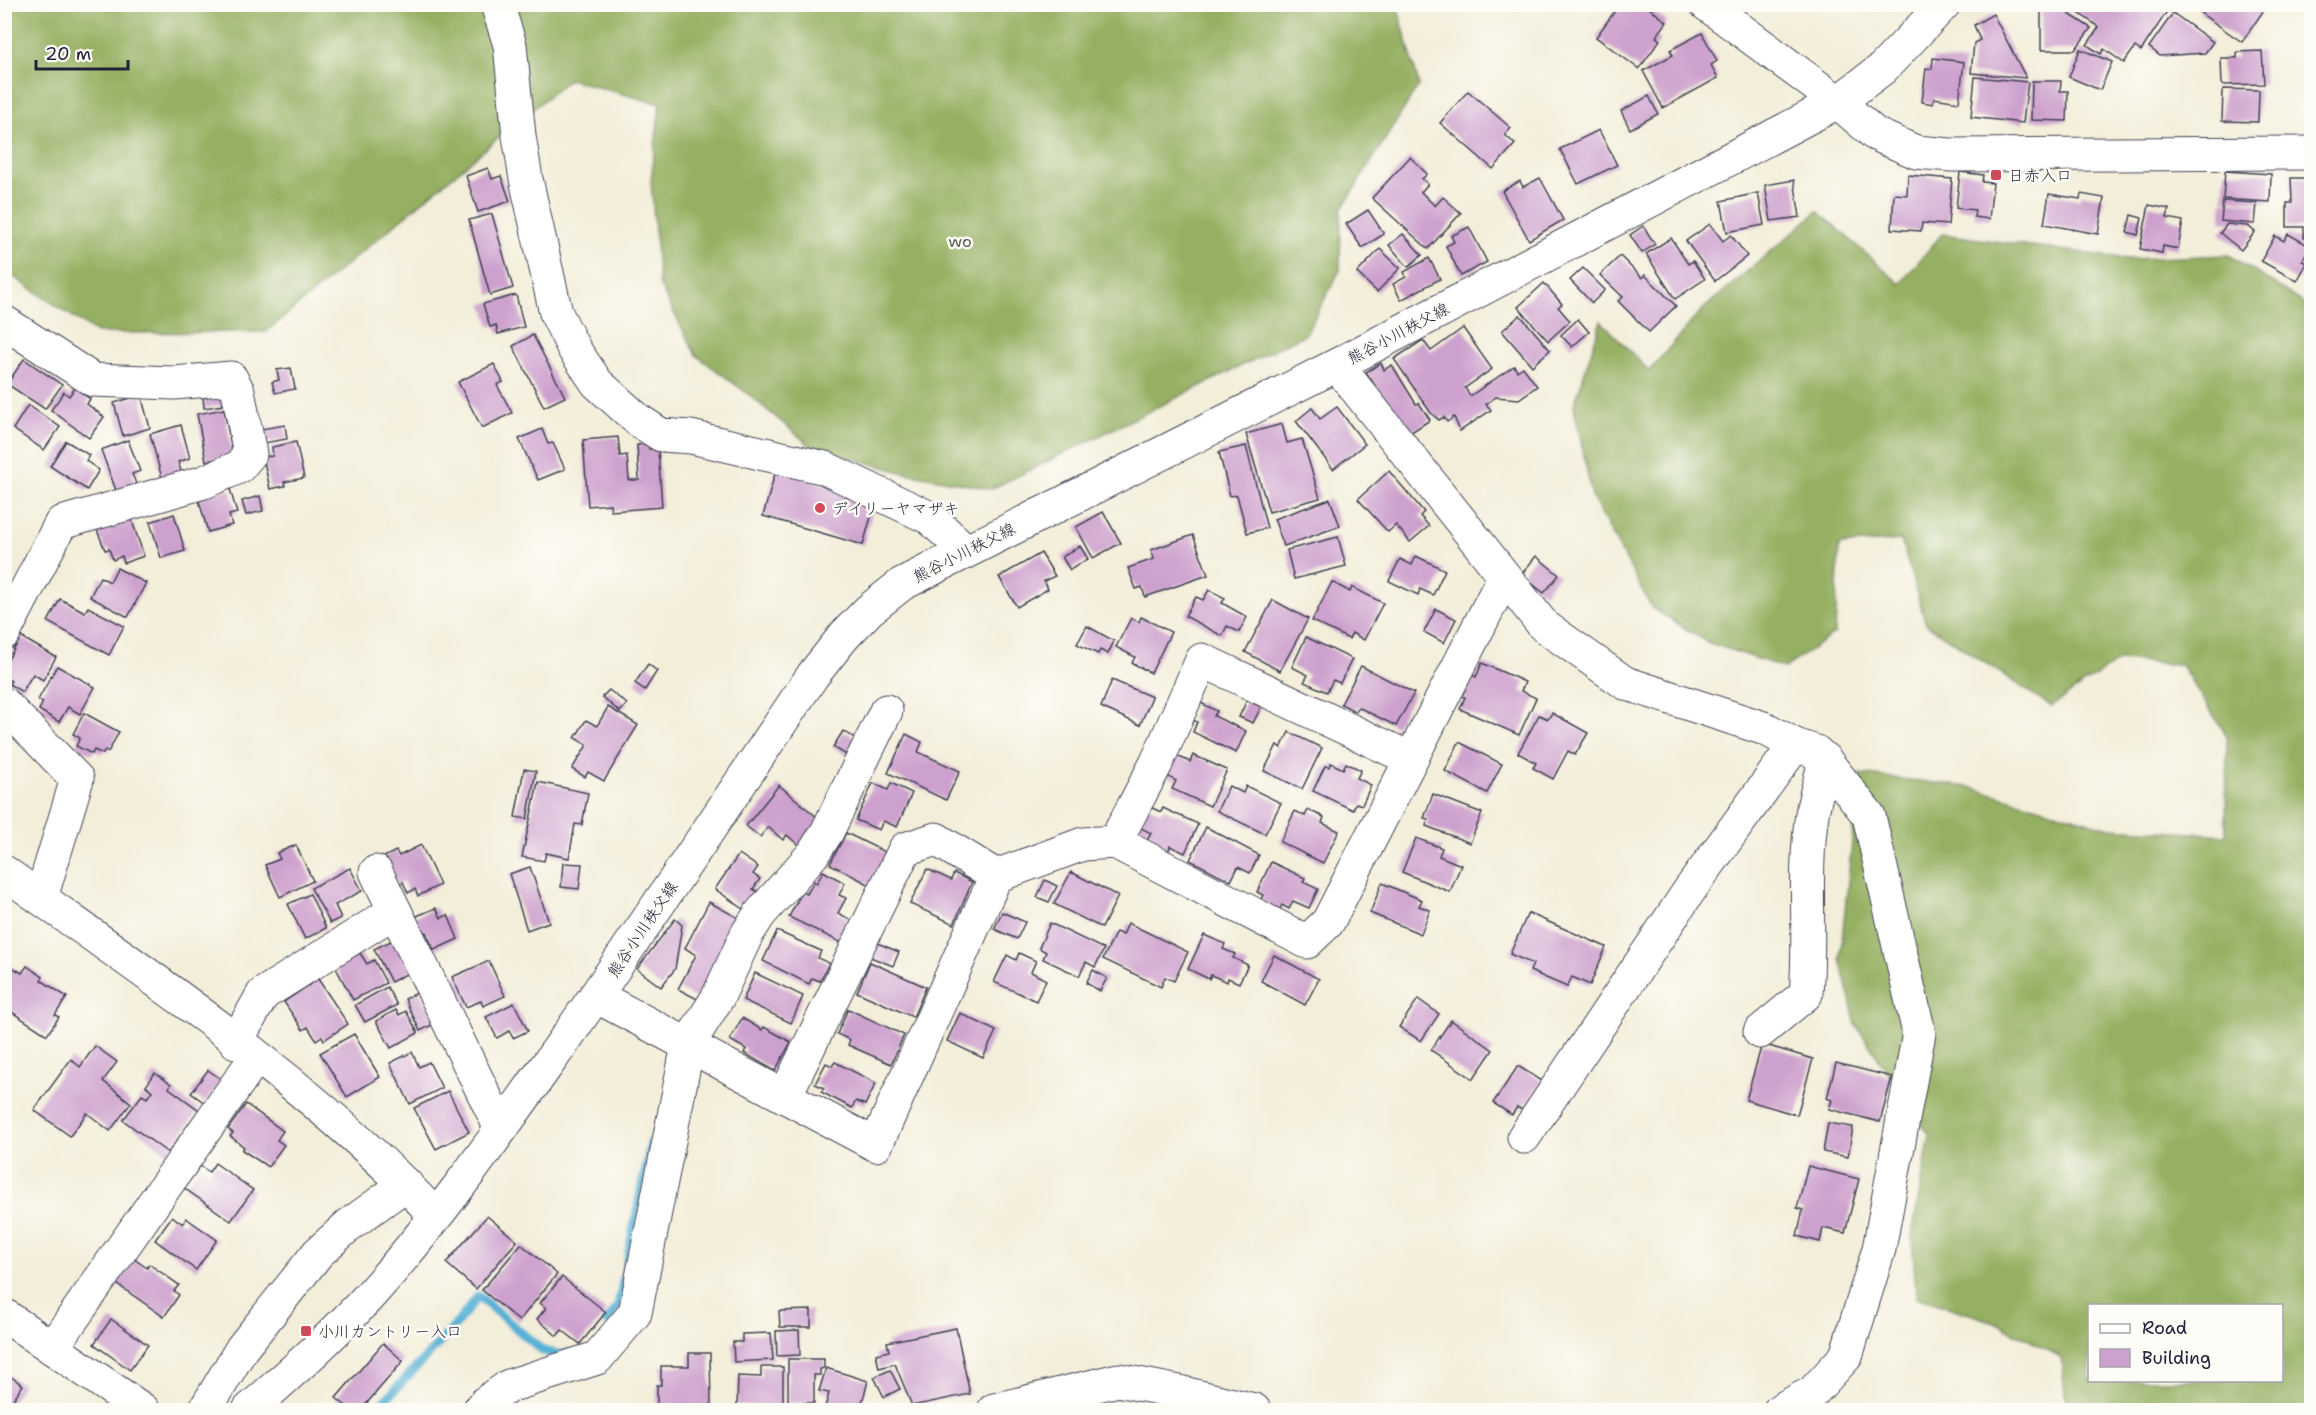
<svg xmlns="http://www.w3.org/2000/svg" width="2316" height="1415" font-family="'Shantell Sans','Klee One',sans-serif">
  <rect width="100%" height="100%" fill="#fdfcf7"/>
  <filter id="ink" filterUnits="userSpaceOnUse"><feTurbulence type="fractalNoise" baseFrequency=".0167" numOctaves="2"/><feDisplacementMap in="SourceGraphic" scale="12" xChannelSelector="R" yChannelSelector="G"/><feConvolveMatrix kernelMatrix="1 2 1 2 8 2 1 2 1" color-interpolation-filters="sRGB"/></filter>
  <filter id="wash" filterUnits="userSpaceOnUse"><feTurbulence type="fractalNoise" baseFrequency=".008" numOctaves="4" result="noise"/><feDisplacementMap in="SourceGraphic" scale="24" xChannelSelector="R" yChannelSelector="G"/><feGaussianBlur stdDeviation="1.35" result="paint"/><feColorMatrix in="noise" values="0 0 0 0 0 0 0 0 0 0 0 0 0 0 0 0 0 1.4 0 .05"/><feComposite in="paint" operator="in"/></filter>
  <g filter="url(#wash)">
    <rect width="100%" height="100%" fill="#f3eed9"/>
    <g fill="#95b062" stroke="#5c694e" stroke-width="1.5" fill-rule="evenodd">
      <path d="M4 5H1397L1419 85 1341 210 1340 270 1306 334 991 489 901 472 812 447 748 394 696 355 659 284 651 181 660 104 569 79 266 332 97 333 5 271Z"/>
      <path d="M1818 211 1900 284 1942 234 2129 259 2229 255 2311 308V1410H2067L2061 1357 1995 1322 1916 1297 1912 1235 1930 1136 1856 1025 1840 959 1859 774 1969 787 2110 828 2226 835 2227 736 2181 665 2120 660 2051 706 1926 624 1901 540 1839 545 1835 633 1785 668 1707 642 1652 608 1592 497 1574 406 1601 321 1649 371 1702 310ZM2090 1306H2282V1380H2090Z"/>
    </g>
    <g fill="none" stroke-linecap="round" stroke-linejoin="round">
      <g stroke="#58b1d6" stroke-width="9">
        <path d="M607 1322 618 1307 651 1142"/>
        <path d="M376 1410 454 1327 478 1296 543 1351 562 1355 568 1353"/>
      </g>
    </g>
    <g id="blocks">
      <g fill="#cda1cd">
        <path d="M1620 4H1644L1667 22 1656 37 1660 40 1639 69 1596 37Z"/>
        <path d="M2065 4H2172L2141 51 2135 47 2124 63 2104 49 2101 54 2087 45 2099 27Z"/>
        <path d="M2204 4H2255L2264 10 2242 42 2199 12Z"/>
        <path d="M2041 8H2060L2091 28 2075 50H2041Z"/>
        <path d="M2173 13 2213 42 2205 53 2160 56 2149 47Z"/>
        <path d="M1993 14 2026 78 1971 73 1974 43 1980 40 1974 25Z"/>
        <path d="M1702 33 1717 61 1711 65 1718 78 1663 108 1643 71 1673 55 1670 50Z"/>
        <path d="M2080 49 2112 62 2100 90 2069 77Z"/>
        <path d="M2262 51 2264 84 2222 85 2221 58H2237V52Z"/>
        <path d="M1933 58 1964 62 1959 102 1934 98 1933 104 1922 102 1926 68 1932 69Z"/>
        <path d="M1975 77 2028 82 2023 123 1971 117Z"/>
        <path d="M2032 81H2061L2060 91H2068L2067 121 2031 120Z"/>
        <path d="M2223 89 2259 90 2258 122 2222 121Z"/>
        <path d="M1468 91 1511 128 1505 135 1515 144 1493 169 1440 123Z"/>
        <path d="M1649 96 1658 114 1630 129 1621 111Z"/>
        <path d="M1599 130 1617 165 1578 184 1560 149Z"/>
        <path d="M1410 157 1427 174 1422 179 1428 184 1421 192 1435 206 1443 197 1461 213 1428 249 1372 198Z"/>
        <path d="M488 168 492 179 501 176 510 201 478 212 466 176Z"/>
        <path d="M2225 171 2271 174 2270 202 2223 199Z"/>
        <path d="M1960 172 1983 175 1982 182 1993 183 1989 219 1974 217 1975 210 1956 208Z"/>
        <path d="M1908 175 1952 179 1948 225 1922 223 1921 231 1892 229 1894 194 1907 195Z"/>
        <path d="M1540 178 1563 220 1529 240 1502 191 1520 181 1523 187Z"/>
        <path d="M2291 178H2312V238H2304V227H2287V203H2292Z"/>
        <path d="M1794 180 1800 217 1771 221 1765 185Z"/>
        <path d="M1758 193 1764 225 1727 232 1721 201Z"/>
        <path d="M2049 194 2080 199 2081 194 2104 198 2098 234 2044 224Z"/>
        <path d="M2223 201 2257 203 2255 224 2221 221Z"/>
        <path d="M2149 205 2169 209 2167 218 2183 221 2178 249 2163 246 2162 253 2140 249Z"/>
        <path d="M1368 210 1384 234 1362 248 1346 224Z"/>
        <path d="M492 214 513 288 490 295 469 220Z"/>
        <path d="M2131 215 2142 218 2138 235 2127 232Z"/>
        <path d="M1710 224 1723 241 1731 235 1747 256 1715 281 1686 241Z"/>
        <path d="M2227 224 2248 226 2255 232 2241 250 2220 233Z"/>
        <path d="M1643 226 1655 244 1642 253 1630 235Z"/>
        <path d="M1469 227 1487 262 1461 276 1446 246 1454 242 1451 236Z"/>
        <path d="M1403 234 1422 255 1408 267 1389 245Z"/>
        <path d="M2288 234 2310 246 2302 261 2307 263 2297 281 2261 261 2275 236 2284 241Z"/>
        <path d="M1671 238 1688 264 1693 261 1705 279 1675 299 1646 254Z"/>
        <path d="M1380 249 1400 268 1377 292 1357 273Z"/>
        <path d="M1620 256 1642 278 1645 275 1676 306 1649 332 1618 301 1623 297 1600 275Z"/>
        <path d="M1429 258 1440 279 1401 300 1393 284 1406 277 1404 272Z"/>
        <path d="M1583 268 1605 290 1592 303 1570 280Z"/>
        <path d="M1544 283 1562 304 1558 307 1570 321 1548 341 1518 307Z"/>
        <path d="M516 295 524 327 498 334 496 325 490 327 483 304Z"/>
        <path d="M1520 315 1550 350 1532 366 1502 331Z"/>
        <path d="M1578 319 1589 332 1572 347 1561 335Z"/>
        <path d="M1463 328 1492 369 1465 388 1470 396 1514 366 1517 371 1523 367 1537 386 1519 399 1496 397 1486 404 1491 410 1460 431 1454 417 1447 422 1444 417 1439 420 1431 413 1394 359 1423 340 1431 351Z"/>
        <path d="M533 335 565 397 544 407 513 346Z"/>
        <path d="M24 359 62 385 45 409 7 384Z"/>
        <path d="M1381 363 1384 370 1392 365 1416 404 1419 403 1430 420 1407 435 1366 372Z"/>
        <path d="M494 364 503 382 497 385 512 413 482 428 458 382Z"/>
        <path d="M291 368 295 389 275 393 272 382 279 380 277 370Z"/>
        <path d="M75 388 90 399 87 404 104 417 89 438 51 410 64 392 69 396Z"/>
        <path d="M141 395 150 428 123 436 114 403Z"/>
        <path d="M222 395 223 405 204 408 203 397Z"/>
        <path d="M28 405 60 427 44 450 13 429Z"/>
        <path d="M1337 407 1365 444 1333 469 1296 421 1312 408 1320 419Z"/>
        <path d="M224 409 233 456 206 461 197 414Z"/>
        <path d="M1282 424 1287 443 1302 439 1320 498 1269 512 1246 434Z"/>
        <path d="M181 425 190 458 178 462 183 477 163 482 150 434Z"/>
        <path d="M285 425 287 439 264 443 261 429Z"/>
        <path d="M542 429 548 444 553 443 565 469 538 480 519 439Z"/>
        <path d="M618 437 620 456 627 455 629 480H639L637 445 649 444V449H658L662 507 611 511 610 504 588 506 583 440Z"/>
        <path d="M128 440 140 471 132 474 137 486 117 493 101 450Z"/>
        <path d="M66 441 89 455 86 461 99 470 87 490 50 466Z"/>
        <path d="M296 442 304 478 284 482 285 486 270 489 263 457 273 456 272 447Z"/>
        <path d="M1246 446 1267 528 1247 533 1237 495 1230 496 1219 452Z"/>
        <path d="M776 470 876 499 863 545 763 516Z"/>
        <path d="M1389 471 1424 512 1420 516 1429 526 1410 542 1396 525 1388 532 1358 499Z"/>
        <path d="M230 489 237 513 229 515 232 525 208 532 198 497Z"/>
        <path d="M260 496 263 511 246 515 242 501Z"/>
        <path d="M1330 499 1340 526 1284 546 1274 519Z"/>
        <path d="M1103 512 1121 543 1093 558 1076 527Z"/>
        <path d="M174 514 185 551 161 558 150 522Z"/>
        <path d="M131 518 144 556 124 563 122 556 113 560 109 549 105 550 97 530Z"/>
        <path d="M1193 535 1208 575 1145 597 1142 587 1136 589 1128 568 1154 559 1151 550Z"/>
        <path d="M1338 537 1346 566 1294 579 1287 550Z"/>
        <path d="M1080 546 1088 559 1070 570 1062 557Z"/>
        <path d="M1041 553 1055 576 1044 581 1048 589 1017 607 999 577Z"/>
        <path d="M1416 556 1445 570 1433 595 1420 589 1418 595 1389 581 1400 559 1412 565Z"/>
        <path d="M1536 556 1559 575 1544 593 1521 575Z"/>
        <path d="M117 568 146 583 128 617 90 597 100 577 110 582Z"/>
        <path d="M1332 582 1350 592 1352 587 1383 603 1364 640 1352 633 1349 639 1312 621Z"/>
        <path d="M1209 590 1225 598 1222 603 1247 617 1239 632 1227 626 1222 636 1185 616 1196 597 1203 600Z"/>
        <path d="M60 599 85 612 88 607 124 626 109 655 48 622Z"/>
        <path d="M1273 600 1308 619 1280 671 1245 652Z"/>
        <path d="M1436 609 1456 619 1444 643 1424 632Z"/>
        <path d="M1141 617 1171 632 1151 673 1132 663 1135 657 1116 647 1131 618 1139 622Z"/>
        <path d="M1087 626 1114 641 1108 654 1100 650 1098 654 1077 644Z"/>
        <path d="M21 637 56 657 43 680 33 674 22 692 9 684 11 681 4 677V666Z"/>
        <path d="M1306 637 1352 659 1340 683 1333 680 1327 692 1304 682 1308 675 1292 667Z"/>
        <path d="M1482 663 1525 682 1521 691 1536 698 1519 735 1460 709 1465 697 1461 696 1470 674 1476 677Z"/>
        <path d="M648 664 657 671 645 690 635 683Z"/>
        <path d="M57 666 95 687 80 714 68 707 59 722 39 710 43 702 38 700Z"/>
        <path d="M1361 666 1414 693 1396 726 1358 707 1356 712 1341 704Z"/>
        <path d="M1112 680 1152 697 1140 725 1101 707Z"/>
        <path d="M609 690 627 704 620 712 602 697Z"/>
        <path d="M1247 700 1261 707 1253 723 1239 717Z"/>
        <path d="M1199 702 1217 711 1214 716 1246 731 1236 753 1193 732 1197 722 1191 719Z"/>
        <path d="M608 707 638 725 604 781 588 772 585 777 572 769 587 745 575 738 586 720 597 726Z"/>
        <path d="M84 713 119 732 108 752 105 750 103 754 94 750 92 754 76 746 80 738 73 734Z"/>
        <path d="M1552 713 1588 733 1575 755 1568 751 1553 779 1533 768 1536 763 1518 753 1539 715 1548 719Z"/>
        <path d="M843 731 860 741 850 757 833 747Z"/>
        <path d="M1289 732 1322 748 1302 789 1264 771 1277 745 1281 748Z"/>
        <path d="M906 734 922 742 918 752 960 771 946 800 888 773Z"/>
        <path d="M1459 742 1502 764 1487 793 1445 771Z"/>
        <path d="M1173 754 1190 762 1193 755 1227 770 1210 806 1172 789 1176 781 1164 774Z"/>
        <path d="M1331 763 1343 769 1346 763 1361 770 1357 778 1371 785 1362 805 1356 803 1353 810 1313 791 1325 766 1329 767Z"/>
        <path d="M524 769 536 771 527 819 515 817Z"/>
        <path d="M538 782 588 793 582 825 575 824 569 858 546 853 544 861 522 857Z"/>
        <path d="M873 783 888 790 891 783 912 793 897 827 883 821 879 830 856 820Z"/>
        <path d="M779 785 825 824 804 850 787 835 783 840 768 827 760 837 746 826Z"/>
        <path d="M1229 786 1243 793 1246 786 1281 803 1265 834 1217 811Z"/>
        <path d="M1433 794 1482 813 1470 843 1426 826 1428 819 1424 818Z"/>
        <path d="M1148 806 1161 812 1163 808 1198 824 1185 853 1170 846 1168 853 1146 843 1151 833 1139 827Z"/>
        <path d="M1308 810 1324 817 1322 823 1339 831 1323 863 1280 842 1295 811 1305 816Z"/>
        <path d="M1206 827 1259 855 1250 873 1238 867 1231 881 1190 860Z"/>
        <path d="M846 833 893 856 872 886 830 864Z"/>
        <path d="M1416 838 1442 848 1439 856 1461 865 1450 892 1402 872Z"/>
        <path d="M296 845 313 881 280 897 265 865 280 859 277 853Z"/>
        <path d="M421 845 440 885 418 896 415 889 408 893 403 882 397 885 384 857 396 851 399 856Z"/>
        <path d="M739 854 758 867 753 874 760 879 753 889 758 892 745 910 715 889Z"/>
        <path d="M1271 862 1305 878 1303 882 1318 889 1309 908 1293 901 1289 909 1282 905 1279 911 1260 901 1263 895 1257 892Z"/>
        <path d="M563 863 582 864 579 889 561 887Z"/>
        <path d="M530 867 549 922 527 930 509 874Z"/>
        <path d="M350 868 362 891 335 905 341 918 330 923 311 888Z"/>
        <path d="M927 869 951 880 954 873 972 882 954 924 910 904Z"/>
        <path d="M823 871 845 883 839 895 846 898 838 913 857 923 846 945 789 917 802 892 807 894 814 881 817 883Z"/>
        <path d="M1071 872 1118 896 1102 928 1054 904Z"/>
        <path d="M1045 880 1057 886 1049 902 1037 897Z"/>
        <path d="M1382 883 1422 900 1419 906 1430 910 1421 934 1370 913Z"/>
        <path d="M310 894 326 928 305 939 288 904Z"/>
        <path d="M709 902 744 921 701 1001 678 989 696 955 685 948Z"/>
        <path d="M436 908 441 918 448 915 458 939 434 950 426 932 420 935 412 918Z"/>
        <path d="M1002 912 1025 922 1017 939 994 929Z"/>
        <path d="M1528 913 1606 947 1590 985 1572 977 1567 987 1530 971 1533 964 1510 954Z"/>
        <path d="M675 919 682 925 675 969 661 987 637 969Z"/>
        <path d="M1050 923 1104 949 1095 967 1086 962 1079 976 1043 959 1046 952 1039 948Z"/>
        <path d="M1128 923 1188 952 1174 981 1165 977 1161 987 1103 959 1116 932 1123 935Z"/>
        <path d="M777 931 821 951 818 958 829 963 820 981 812 978 809 984 763 961Z"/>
        <path d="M1204 935 1225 944 1223 949 1235 954 1233 958 1248 965 1239 983 1228 978 1227 982 1211 975 1209 979 1188 969Z"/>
        <path d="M395 939 412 971 391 982 374 949Z"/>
        <path d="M875 942 899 952 893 966 868 956Z"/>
        <path d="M360 953 367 964 374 960 386 983 353 1000 335 966Z"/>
        <path d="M1019 953 1036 961 1031 972 1046 980 1036 1001 994 982 1007 955 1016 960Z"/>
        <path d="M1274 955 1319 979 1305 1005 1261 981Z"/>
        <path d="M489 961 505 996 483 1006 481 1001 466 1007 452 977Z"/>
        <path d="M870 962 926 987 913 1017 857 992Z"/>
        <path d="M10 966 22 973 27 966 43 977 41 980 67 997 55 1015 59 1017 47 1035 4 1007V975Z"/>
        <path d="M1093 970 1107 978 1100 991 1086 983Z"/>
        <path d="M755 973 803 996 791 1023 743 1000Z"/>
        <path d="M318 979 348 1024 324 1040 322 1036 316 1040 308 1027 303 1030 284 1002Z"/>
        <path d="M387 987 397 1005 365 1022 355 1005Z"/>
        <path d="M420 991 436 1023 420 1031 405 999Z"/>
        <path d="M1418 999 1439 1014 1421 1041 1399 1027Z"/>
        <path d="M514 1003 528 1031 513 1038 509 1031 497 1038 486 1017Z"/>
        <path d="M848 1009 904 1035 891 1064 848 1045 850 1040 837 1034Z"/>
        <path d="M396 1010 399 1015 406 1011 418 1033 391 1048 376 1021Z"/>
        <path d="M960 1013 996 1031 983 1058 947 1041Z"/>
        <path d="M742 1018 762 1030 764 1027 791 1042 775 1071 744 1053 746 1049 730 1040Z"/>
        <path d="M1451 1020 1493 1050 1473 1079 1431 1050Z"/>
        <path d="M354 1034 380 1077 347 1097 320 1053Z"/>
        <path d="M1762 1044 1813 1059 1797 1115 1746 1100Z"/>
        <path d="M95 1046 117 1062 103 1081 131 1103 110 1131 87 1113 70 1136 34 1110 71 1059 80 1067Z"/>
        <path d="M412 1052 419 1067 429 1062 442 1088 410 1104 390 1063Z"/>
        <path d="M835 1062 876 1083 865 1105 856 1101 852 1108 821 1092 824 1088 815 1084 826 1063 832 1066Z"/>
        <path d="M1836 1063 1892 1077 1880 1122 1829 1109 1832 1100 1827 1098Z"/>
        <path d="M1518 1066 1542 1081 1522 1110 1517 1107 1512 1115 1493 1103Z"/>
        <path d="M208 1070 222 1080 205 1103 191 1093Z"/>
        <path d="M155 1073 171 1084 169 1088 199 1110 168 1153 123 1120 142 1095 147 1098 152 1091 146 1086Z"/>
        <path d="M448 1091 469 1132 436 1149 414 1108Z"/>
        <path d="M246 1104 283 1131 277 1140 284 1145 268 1167 242 1150 244 1147 230 1136 233 1133 228 1129Z"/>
        <path d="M1828 1123 1853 1127 1848 1157 1823 1152Z"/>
        <path d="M215 1163 253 1190 231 1221 184 1188 200 1166 209 1172Z"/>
        <path d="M1808 1166 1859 1179 1845 1233 1823 1228 1820 1242 1797 1236 1803 1210 1797 1208Z"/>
        <path d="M172 1216 183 1224 186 1218 217 1240 196 1270 155 1240Z"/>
        <path d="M487 1216 517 1241 476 1289 446 1263Z"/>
        <path d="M521 1244 557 1274 519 1321 482 1290Z"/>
        <path d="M134 1259 147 1268 149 1264 179 1285 174 1291 179 1295 164 1317 117 1284Z"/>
        <path d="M562 1277 606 1312 580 1344 562 1330 557 1336 537 1319 546 1308 540 1303Z"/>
        <path d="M811 1310V1327H780L779 1311Z"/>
        <path d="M111 1319 148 1345 130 1370 94 1344Z"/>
        <path d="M956 1328 970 1394 912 1406 895 1364 879 1368 876 1354 889 1351 887 1342Z"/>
        <path d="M799 1330 800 1355 777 1356 776 1331Z"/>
        <path d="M771 1333 773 1360 734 1362 733 1342H742V1334Z"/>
        <path d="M383 1343 403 1361 361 1410H351L336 1398Z"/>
        <path d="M689 1353H710L711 1409 657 1410V1385H661V1366H689Z"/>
        <path d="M788 1359H824V1368L820 1369V1375H814V1403H788Z"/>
        <path d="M761 1367H783V1407L737 1406 738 1376 761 1377Z"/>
        <path d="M826 1368 868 1381 860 1410H832L825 1408 829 1393 819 1391Z"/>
        <path d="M890 1370 900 1389 884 1397 874 1377Z"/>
        <path d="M4 1372 23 1385 6 1410H4Z"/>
      </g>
    </g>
  </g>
  <g filter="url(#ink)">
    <use href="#blocks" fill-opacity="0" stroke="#414153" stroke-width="1.5"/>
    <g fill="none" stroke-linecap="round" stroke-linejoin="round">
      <g stroke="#414153" stroke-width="35">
        <g id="minor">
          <path d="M497 4 510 45 519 136 526 179 556 313 574 349 597 383 638 420 661 435 691 437 825 468 930 518 966 551"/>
          <path d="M1706 4 1838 102 1875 134 1916 152 1951 155 2312 153"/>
          <path d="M4 322 93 380 174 383 231 378 238 391 250 454 239 467 204 482 61 523 4 633"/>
          <path d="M1337 365 1544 626 1625 683 1766 729 1795 745 1816 752 1825 760 1869 816 1919 1033 1879 1249 1846 1356 1813 1392 1780 1410"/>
          <path d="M4 704 77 779 41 898"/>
          <path d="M1115 842 1156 764 1202 660 1411 759"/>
          <path d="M4 872C151 978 311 1083 435 1215"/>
          <path d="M376 872 395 911"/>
          <path d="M596 996 876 1145 996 876 1083 844 1115 842 1307 942 1328 922 1504 577"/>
          <path d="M1760 1032 1806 994C1811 935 1803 873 1812 814 1815 796 1821 778 1825 760"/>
          <path d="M236 1042 263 994 395 911 501 1129"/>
          <path d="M785 1096 905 849 936 839 996 876"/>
          <path d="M1524 1137 1689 891 1795 745"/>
          <path d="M4 1315 143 1410"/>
          <path d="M52 1348 256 1057"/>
          <path d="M205 1410 242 1348 318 1253 349 1225 406 1184"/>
          <path d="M479 1410 486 1402 509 1386 597 1358 635 1313 688 1045 718 997 747 934 760 914 813 854 827 832 886 711"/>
          <path d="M994 1410 1118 1380 1179 1392 1254 1410"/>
        </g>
      </g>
      <g stroke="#414153" stroke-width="35">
        <path id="major" d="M249 1410C291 1373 333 1336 371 1294 433 1225 488 1148 542 1072 635 942 723 808 813 675L844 636 869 610 902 584 1337 365 1838 102 1882 69 1944 4"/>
      </g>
      <use href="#minor" stroke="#fff" stroke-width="33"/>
      <use href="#major" stroke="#fff" stroke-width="33"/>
    </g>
  </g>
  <g fill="#d1495b" stroke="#fdfcf7" stroke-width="2">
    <rect x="1990" y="169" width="12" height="12" rx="3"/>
    <circle cx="820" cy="508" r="6"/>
    <rect x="300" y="1325" width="12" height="12" rx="3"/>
  </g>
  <g text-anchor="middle" stroke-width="5" stroke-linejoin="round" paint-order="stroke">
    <g font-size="16" fill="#22223b" stroke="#fdfcf7" text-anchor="start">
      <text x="2008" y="181">日赤入口</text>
      <text x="832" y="514">デイリーヤマザキ</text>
      <text x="318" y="1337">小川カントリー入口</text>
    </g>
    <g font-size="16" fill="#585e4e" stroke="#fdfcf7">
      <text x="960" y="247">wo</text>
    </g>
    <g font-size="16" fill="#22223b" stroke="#fdfcf7">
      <text transform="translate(1398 333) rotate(-28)" y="6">熊谷小川秩父線</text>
      <text transform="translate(964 552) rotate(-27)" y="6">熊谷小川秩父線</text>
      <text transform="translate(642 929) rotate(-56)" y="6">熊谷小川秩父線</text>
    </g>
  </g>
  <rect width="2316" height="1415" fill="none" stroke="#fdfcf7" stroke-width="24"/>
  <rect x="2088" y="1304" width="195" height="78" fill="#fdfcf7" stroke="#a5a5ac" stroke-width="1.5"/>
  <rect x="2100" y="1324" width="30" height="9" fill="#ffffff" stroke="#a5a5ac" stroke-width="1.5"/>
  <text x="2142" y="1334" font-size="18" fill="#22223b">Road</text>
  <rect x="2100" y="1349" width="30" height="18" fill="#cda1cd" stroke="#a5a5ac" stroke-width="1.5"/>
  <text x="2142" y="1364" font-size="18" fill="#22223b">Building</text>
  <path d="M36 60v9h92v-9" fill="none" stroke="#22223b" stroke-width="3"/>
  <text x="45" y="60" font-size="18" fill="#22223b" stroke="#fdfcf7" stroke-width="4.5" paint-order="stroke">20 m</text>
</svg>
